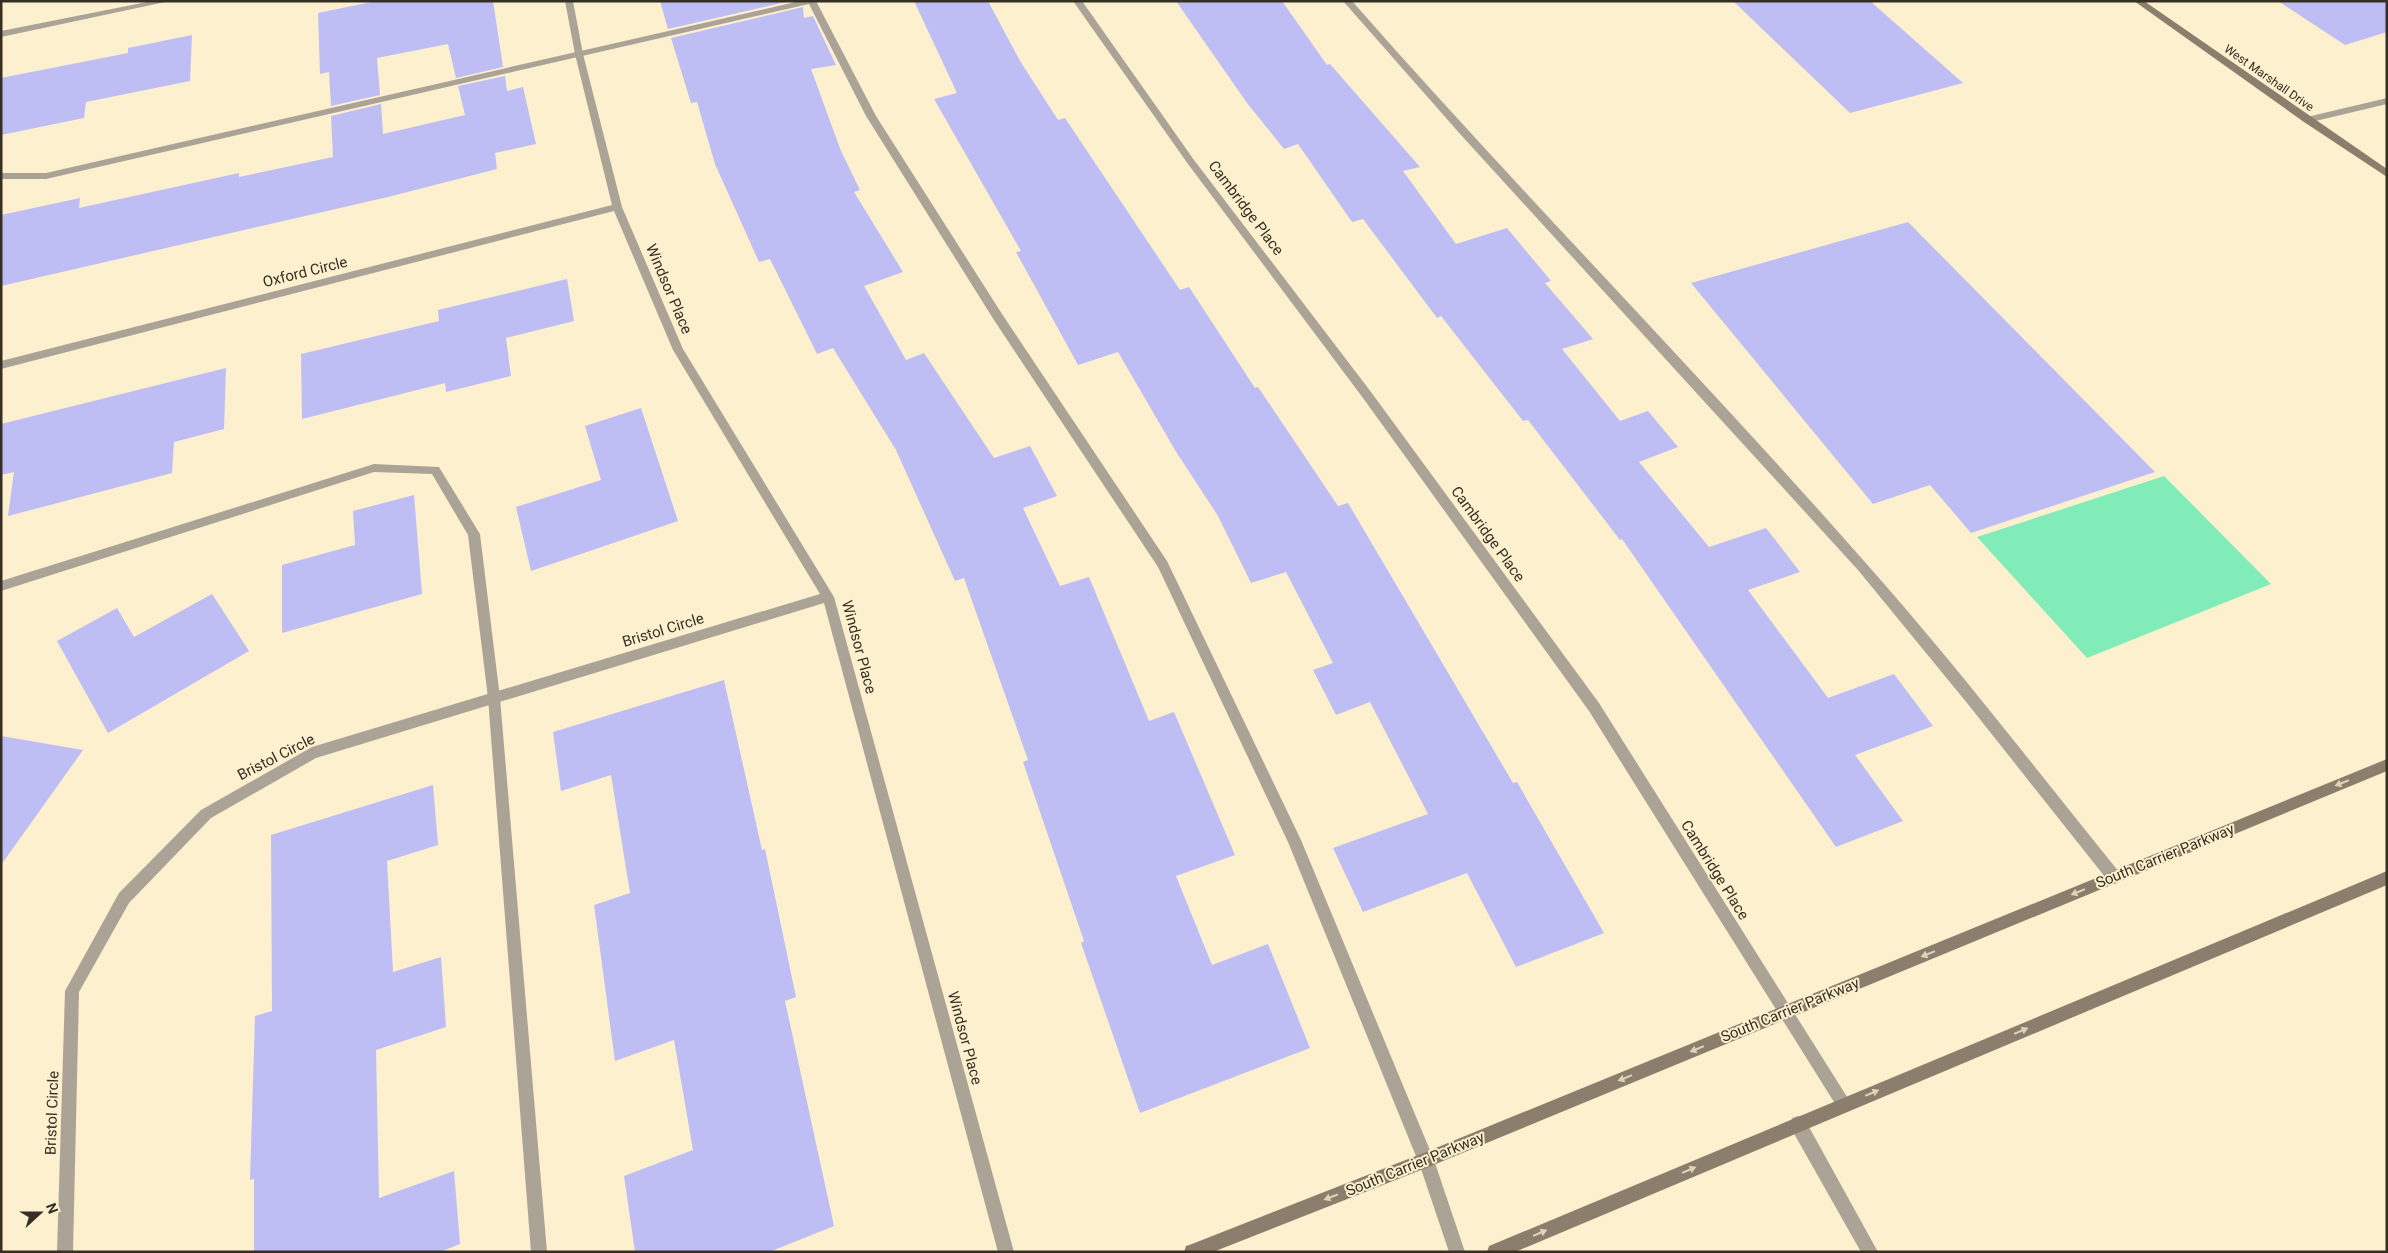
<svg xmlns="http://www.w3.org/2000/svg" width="2388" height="1253" font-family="Roboto,sans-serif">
  <rect width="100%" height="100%" fill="#fcf0cf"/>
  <path fill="#82ecb8" d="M2164 476 2271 584 2087 658 1977 537Z"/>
  <g fill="#bebef5">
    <path d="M376 1H493L503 67 456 78 448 44 377 58 380 95 331 106 329 72 320 74 318 13Z"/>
    <path d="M660 1H790L668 29Z"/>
    <path d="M914 1H988L1020 61 1058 120 1065 118 1180 290 1189 287 1255 388 1258 387 1338 506 1348 503 1513 783 1517 782 1604 933 1516 967 1467 873 1363 912 1333 848 1428 814 1370 702 1336 715 1313 670 1333 663 1286 572 1251 583 1218 516 1175 450 1118 352 1078 365 1016 252 1021 251 934 99 957 93Z"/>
    <path d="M1176 1H1282L1327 65 1330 64 1420 167 1403 171 1456 244 1507 228 1551 281 1545 283 1593 339 1562 349 1620 421 1648 411 1678 447 1639 462 1709 547 1766 528 1800 572 1748 590 1828 698 1894 674 1933 726 1855 755 1903 821 1836 847 1622 539 1620 540 1528 420 1523 421 1441 316 1437 318 1363 219 1352 222 1298 144 1284 149 1247 103Z"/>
    <path d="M1733 1H1870L1963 83 1850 113Z"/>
    <path d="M2278 1H2387V32L2345 45Z"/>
    <path d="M803 7 804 18 813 16 836 65 811 69 841 151 860 190 854 192 903 272 864 286 906 360 924 353 994 458 1030 446 1057 496 1023 508 1060 586 1089 577 1149 721 1174 712 1235 855 1176 876 1212 965 1268 944 1310 1048 1140 1113 1081 943 1084 941 1023 762 1028 760 964 578 955 581 896 450 833 348 817 354 770 259 759 262 715 164 697 102 691 103 671 38Z"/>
    <path d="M192 35 190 81 86 102 84 118 1 135V78L128 53V48Z"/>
    <path d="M505 76 507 91 523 87 536 144 495 153 497 169 388 197 1 286V215L80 198 79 208 239 173V177L333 157 331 116 381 104 383 134 465 115 458 86Z"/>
    <path d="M1908 222 2155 472 1971 533 1930 485 1873 504 1691 283Z"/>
    <path d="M567 279 574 321 506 338 511 376 446 392 445 383 302 419 301 354 439 321 438 310Z"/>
    <path d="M226 368 224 429 174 442 172 473 8 516 14 472 1 475V424Z"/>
    <path d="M641 408 678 521 531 571 516 507 601 480 585 426Z"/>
    <path d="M414 495 422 594 282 633V565L355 545 353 511Z"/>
    <path d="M212 594 249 651 108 733 57 641 117 608 134 637Z"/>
    <path d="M724 680 762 850 765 849 796 997 785 1001 834 1226 769 1252H635L624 1176 693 1150 674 1040 615 1061 594 905 630 893 611 775 561 791 553 732Z"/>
    <path d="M1 736 83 750 1 865Z"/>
    <path d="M433 785 438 845 387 861 393 972 441 957 446 1027 376 1050 379 1198 454 1171 460 1244 440 1252H254V1179L250 1180 255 1016 272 1011 271 835Z"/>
  </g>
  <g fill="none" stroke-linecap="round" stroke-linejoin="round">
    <g fill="#aca397" fill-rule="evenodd">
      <path d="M800 1H816L876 116 1002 314 1167 561 1301 840 1434 1160 1432 1166 1426 1168 1420 1166 1288 842 1158 567 994 320 866 116 809 4 46 179H1V173H46Z"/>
      <path d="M1343 1H1352C1519 191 1697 371 1864 561 1953 661 2035 768 2119 872L2121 877 2119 882 2114 884 2109 882 1967 703 1858 570 1461 135Z"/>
      <path d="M2387 98V104L2307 123 2302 120 2307 117Z"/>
      <path d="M374 464 439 467 480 534 500 698 547 1252H531L488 698 468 535 432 474 374 472 1 591V581Z"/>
      <path d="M1798 1116 1804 1118 1878 1252H1861L1792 1130 1790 1124 1792 1118Z"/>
    </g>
    <g fill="#aca397" fill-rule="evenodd">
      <path d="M152 1H170L1 37V31Z"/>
      <path d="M565 1H573L583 54 622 207 683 349 834 597 1014 1252H998L824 603 316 758 211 818 129 903 79 992 73 1252H57L65 991 119 893 201 810 312 747 820 594 673 350 614 211 1 369V361L612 205 575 54Z"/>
      <path d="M1073 1H1082L1194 160 1371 392 1599 703 1849 1100 1852 1105 1849 1110 1844 1113 1839 1110 1589 711 1363 398 1188 164Z"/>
      <path d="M1426 1152 1432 1154 1434 1160 1465 1252H1449L1418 1160 1420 1154Z"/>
    </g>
    <g fill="#8b7e6c" fill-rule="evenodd">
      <path d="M2134 1H2144L2387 169V177L2304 122Z"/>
      <path d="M2387 759V771L1426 1168 1213 1252H1184L1186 1246 1192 1244 1426 1152Z"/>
      <path d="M2387 871V885L1515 1252H1487L1489 1246Z"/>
    </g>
  </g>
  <defs><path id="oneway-solid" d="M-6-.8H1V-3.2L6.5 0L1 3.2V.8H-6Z" transform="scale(1.25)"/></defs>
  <g fill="#e0d4b6">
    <use href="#oneway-solid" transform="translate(2342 783) rotate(158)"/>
    <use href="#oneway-solid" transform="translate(2078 892) rotate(158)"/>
    <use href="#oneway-solid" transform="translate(1928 954) rotate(158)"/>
    <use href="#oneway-solid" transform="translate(2021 1031) rotate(-23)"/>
    <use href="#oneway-solid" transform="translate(1697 1049) rotate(158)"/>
    <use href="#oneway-solid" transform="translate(1625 1078) rotate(158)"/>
    <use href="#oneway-solid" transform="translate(1872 1093) rotate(-23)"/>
    <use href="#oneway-solid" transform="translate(1689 1170) rotate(-23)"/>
    <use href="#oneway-solid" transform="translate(1331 1197) rotate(159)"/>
    <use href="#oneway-solid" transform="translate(1540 1233) rotate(-23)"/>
  </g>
  <g text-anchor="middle" stroke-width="4" stroke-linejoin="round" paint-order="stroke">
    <g font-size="12" fill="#353023" stroke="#fcf0cf">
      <text transform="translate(2269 78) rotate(35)" y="4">West Marshall Drive</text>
    </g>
    <g font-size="15" fill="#353023" stroke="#fcf0cf">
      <text transform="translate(1246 208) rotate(53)" y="5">Cambridge Place</text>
      <text transform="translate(305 272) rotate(-14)" y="5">Oxford Circle</text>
      <text transform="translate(669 289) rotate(67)" y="5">Windsor Place</text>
      <text transform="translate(1488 534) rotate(54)" y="5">Cambridge Place</text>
      <text transform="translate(663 630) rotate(-17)" y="5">Bristol Circle</text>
      <text transform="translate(859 647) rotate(75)" y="5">Windsor Place</text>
      <text transform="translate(276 757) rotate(-27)" y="5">Bristol Circle</text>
      <text transform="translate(2165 856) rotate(-22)" y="5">South Carrier Parkway</text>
      <text transform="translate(1715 870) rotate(58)" y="5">Cambridge Place</text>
      <text transform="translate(1790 1010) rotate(-22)" y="5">South Carrier Parkway</text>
      <text transform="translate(965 1038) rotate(75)" y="5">Windsor Place</text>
      <text transform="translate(52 1113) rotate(-88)" y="5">Bristol Circle</text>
      <text transform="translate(1415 1164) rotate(-22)" y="5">South Carrier Parkway</text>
    </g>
  </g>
  <rect width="2388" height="1253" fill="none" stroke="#353023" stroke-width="5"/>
  <g transform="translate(40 1213) rotate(69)" stroke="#fcf0cf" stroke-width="4" paint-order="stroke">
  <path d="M0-4L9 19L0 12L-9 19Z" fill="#353023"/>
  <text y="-8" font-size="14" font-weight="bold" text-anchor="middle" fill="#353023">N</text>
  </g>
</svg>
